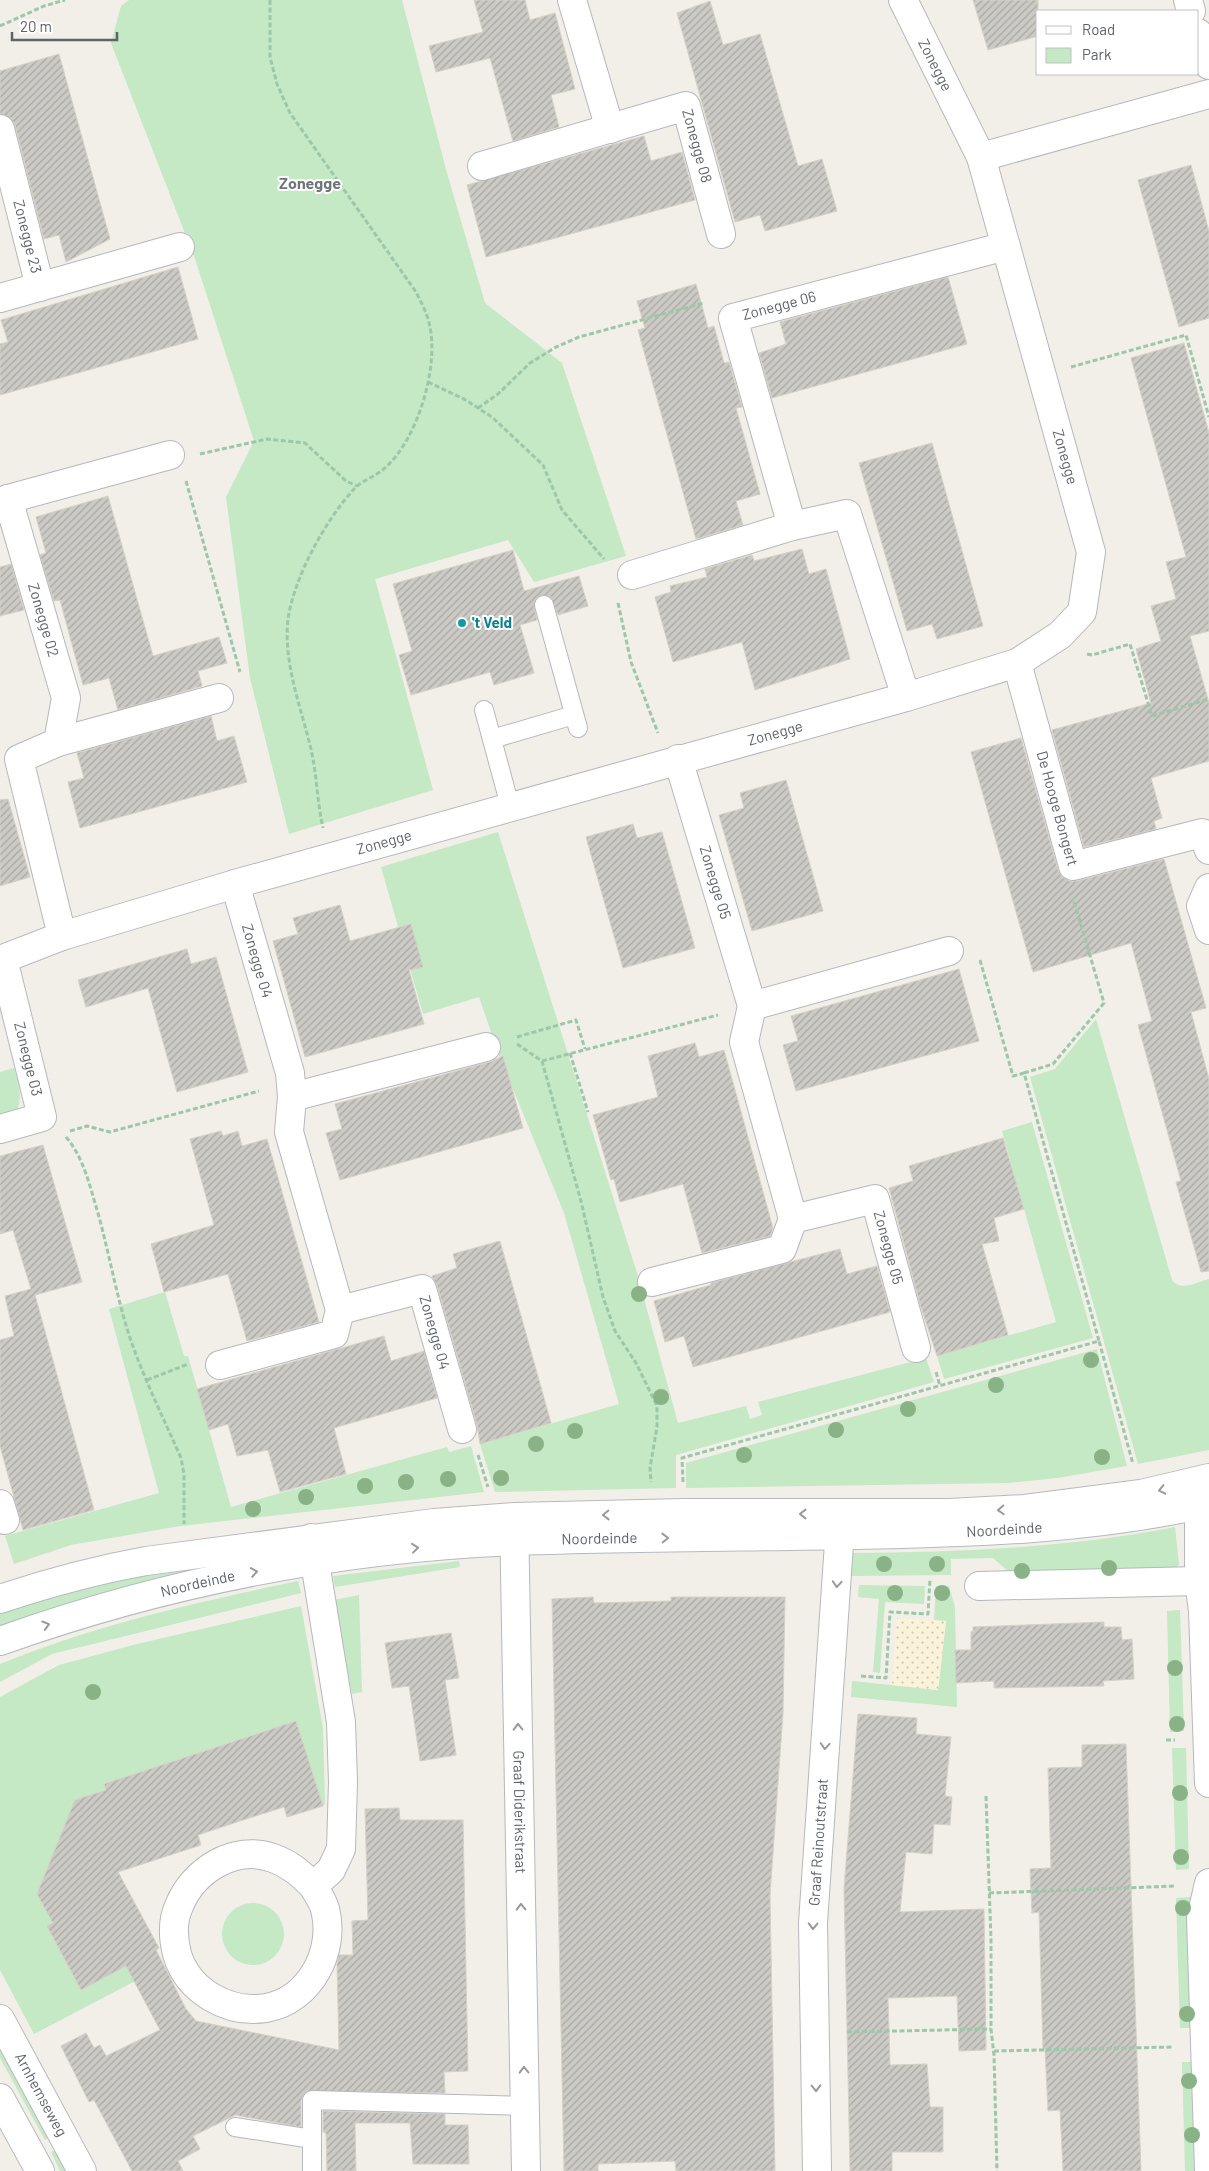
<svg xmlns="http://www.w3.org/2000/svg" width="1209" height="2171" font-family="Barlow,sans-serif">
  <defs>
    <pattern id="sand-dots" width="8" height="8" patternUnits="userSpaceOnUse" patternTransform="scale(1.25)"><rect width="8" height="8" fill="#fbf3d9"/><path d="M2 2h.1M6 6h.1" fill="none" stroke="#cec8b4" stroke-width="1.8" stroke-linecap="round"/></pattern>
    <pattern id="building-hatch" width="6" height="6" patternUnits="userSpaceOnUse" patternTransform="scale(1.25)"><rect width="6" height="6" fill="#cccac5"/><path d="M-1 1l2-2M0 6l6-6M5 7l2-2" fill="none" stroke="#a9a8a4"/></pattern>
  </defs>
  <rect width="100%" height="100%" fill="#f1efe8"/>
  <g fill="#c5e8c5">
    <path d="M129 0H402L447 173 485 303 562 363 626 556 534 582 508 540 375 579 433 790 289 834 250 678 226 497 254 441 195 259 111 43 121 6Z"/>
    <path d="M498 832 637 1273 678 1423 746 1406 750 1419 762 1415 758 1402 926 1358 934 1382 676 1455V1488L495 1492 480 1444 619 1404 564 1213 499 1055 479 997 423 1014 381 867Z"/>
    <path d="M1096 1019 1172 1280C1181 1292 1197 1282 1209 1279V1450L1138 1464 1030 1077 1055 1069Z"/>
    <path d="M14 1068C18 1081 25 1102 14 1114 11 1117 4 1119 0 1121V1072Z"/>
    <path d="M1032 1122 1093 1338 944 1379 937 1356 1056 1322 1002 1131Z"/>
    <path d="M165 1292 184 1356H188L231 1507 447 1447 449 1452 471 1446 484 1492 180 1526 71 1545 14 1564 5 1536 159 1493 109 1309Z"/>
    <path d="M1097 1349 1127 1466 1057 1478 1008 1483 686 1488V1463Z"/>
    <path d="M1175 1527 1179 1564 1177 1569 1016 1578 993 1558 951 1559V1575L851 1576 852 1553C961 1552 1068 1548 1175 1527Z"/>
    <path d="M459 1561 460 1567 335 1587 333 1576Z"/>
    <path d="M245 1562 0 1630V1609L103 1579Z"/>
    <path d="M298 1581 301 1593 52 1654 0 1682V1664C95 1625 197 1602 298 1581Z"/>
    <path d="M859 1585 925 1586 924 1604 885 1602 880 1673 873 1672 879 1599 858 1597Z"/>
    <path d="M936 1586H949L955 1607 957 1707 851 1697 852 1681 938 1690 946 1621 934 1620Z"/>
    <path d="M359 1595 362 1692 352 1694 334 1600Z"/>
    <path d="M301 1606 323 1728 325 1804 323 1806 295 1721 104 1784 106 1790 75 1800 37 1894 53 1923 47 1926 81 1990 154 1951 164 1966 34 2034 0 1970V1697L59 1665 137 1644Z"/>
    <path d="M1180 1610 1184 1731 1170 1732 1167 1611Z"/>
    <path d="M1172 1748H1186L1189 1869 1176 1870Z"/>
    <path d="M1190 1897 1194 2028H1180L1176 1898Z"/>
    <circle cx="253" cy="1934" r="31"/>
    <path d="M0 2042 51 2136 45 2140 0 2058Z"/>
    <path d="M1182 2062H1195L1199 2171H1185Z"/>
    <path d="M58 2149 69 2171H60L51 2152Z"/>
  </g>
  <path fill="url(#sand-dots)" d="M897 1618 946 1621 938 1690 892 1685Z"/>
  <g fill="url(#building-hatch)" stroke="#d6d1c6">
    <path d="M474 0H525L530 20 555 13 575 89 551 95 559 127 513 141 490 58 436 72 429 46 483 32Z"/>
    <path d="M973 0H1038V36L988 50Z"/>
    <path d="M710 1 723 45 760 34 798 166 822 159 837 211 765 231 760 215 735 222 677 13Z"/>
    <path d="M59 54 110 239 66 262 59 235 44 239 15 125 11 118 0 114V71Z"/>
    <path d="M644 136 651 161 682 152 695 200 486 257 467 185Z"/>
    <path d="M1191 165 1209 231V318L1179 327 1138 180Z"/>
    <path d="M178 267 198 339 0 395V344L8 342 1 320Z"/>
    <path d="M948 277 967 344 772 398 759 353 786 344 780 322Z"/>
    <path d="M696 284 708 328 714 326 724 363 729 362 742 407 736 408 760 494 736 501 743 525 696 539 638 330 645 328 637 301Z"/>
    <path d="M1184 343 1209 433V631L1190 636 1209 703V761L1151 778 1162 818 1154 821 1156 829 1084 847 1052 730 1151 703 1136 649 1161 641 1151 606 1176 599 1166 562 1186 557 1131 358Z"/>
    <path d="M932 443 983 626 937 639 932 624 907 631 859 463Z"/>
    <path d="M108 496 153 656 219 637 227 663 198 671 202 686 118 710 109 678 83 685 60 600 54 601 40 555 46 553 36 517Z"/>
    <path d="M802 549 809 574 826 569 850 659 755 690 742 642 673 662 655 597 671 592 670 586 707 577 705 569 752 555 754 561Z"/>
    <path d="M513 550 524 591 579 576 588 606 558 615 551 597 542 595 536 598 534 607 537 620 520 625 534 673 494 685 490 672 411 695 399 655 412 651 393 584Z"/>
    <path d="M11 564 24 610 0 616V567Z"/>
    <path d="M211 716 217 741 234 736 247 782 80 828 68 782 84 778 77 753Z"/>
    <path d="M1021 738 1058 870 1062 877 1069 881H1077L1164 859 1206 1008 1191 1012 1209 1079V1271L1201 1272 1176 1182 1181 1181 1138 1025 1152 1021 1131 943 1033 972 971 752Z"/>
    <path d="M786 780 823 911 752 931 719 815 744 808 740 793Z"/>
    <path d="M8 799 30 877 0 886V800Z"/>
    <path d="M633 824 637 838 662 832 695 948 623 968 586 837Z"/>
    <path d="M340 905 350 941 411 924 423 967 409 970 424 1024 305 1057 273 941 298 934 293 918Z"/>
    <path d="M187 949 191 964 216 957 248 1072 177 1092 148 988 86 1007 78 980Z"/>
    <path d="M959 969 979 1041 796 1091 783 1045 798 1041 791 1016Z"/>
    <path d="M695 1043 699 1057 724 1050 773 1228 770 1236 702 1253 683 1184 620 1202 614 1179 611 1180 593 1115 658 1097 648 1056Z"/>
    <path d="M503 1056 523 1128 340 1180 326 1133 342 1129 335 1104 490 1062Z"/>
    <path d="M221 1131 223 1136 238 1131 242 1146 267 1139 319 1322 247 1341 228 1274 164 1292 151 1244 214 1225 190 1139Z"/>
    <path d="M1003 1138 1024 1209 994 1218 999 1241 982 1244 1008 1335 937 1356 920 1304 889 1188 913 1181 909 1166Z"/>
    <path d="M43 1145 82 1282 35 1295 94 1510 23 1530 0 1446V1340L14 1336 5 1296 31 1289 13 1230 0 1234V1156Z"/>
    <path d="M500 1241 551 1423 480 1444 477 1425 437 1285 432 1276 457 1268 453 1254Z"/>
    <path d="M840 1249 847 1274 877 1266 890 1312 693 1367 684 1336 665 1342 654 1301 711 1285V1283Z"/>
    <path d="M384 1336 391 1361 424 1351 437 1398 334 1428 346 1474 280 1492 268 1450 237 1456 228 1424 209 1430 197 1389Z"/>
    <path d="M593 1597 594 1603 671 1601V1597H785L783 1713 770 1895 775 2171H676L675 2161 598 2164V2171H564L552 1599Z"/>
    <path d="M1104 1622V1627H1121L1122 1640 1132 1639 1134 1679 1103 1681 1104 1686 994 1688V1681L956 1683 955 1650H971V1632L973 1631V1627Z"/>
    <path d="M451 1633 459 1678 445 1680 456 1755 420 1761 409 1686 392 1688 385 1643Z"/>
    <path d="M858 1714 917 1718 916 1734 951 1737 945 1796 952 1797 950 1825 934 1824 932 1854 906 1852 900 1912 984 1909 986 2050 959 2051 957 1996 888 1998 890 2065 927 2064 930 2107H943V2152H892V2171H850L844 1888Z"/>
    <path d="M296 1721 323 1806 287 1817 284 1807 243 1820 198 1835 201 1845 118 1872 159 1948 156 1950 186 2009 196 2021 339 2050 337 1964 339 1955H353L352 1921 368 1920 365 1809 399 1808 400 1820H463L468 2071 444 2072 445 2093 307 2091 301 2100V2127L235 2115 193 2136 200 2149 178 2161 183 2171H132L94 2100 89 2102 61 2046 86 2033 94 2048 100 2045 106 2056 160 2030 126 1966 81 1990 47 1926 53 1923 37 1894 75 1800 106 1790 104 1784Z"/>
    <path d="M1126 1744 1141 2171H1063L1060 2110 1048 2111 1045 2049H1043L1039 1912 1032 1913 1030 1869 1051 1868 1048 1768 1082 1767V1745Z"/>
    <path d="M323 2111 445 2114V2125H468L469 2164H413L410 2123H355L356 2171H327L326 2133 323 2132Z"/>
  </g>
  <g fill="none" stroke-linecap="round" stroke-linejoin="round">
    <g stroke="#b5b8bc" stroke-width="20">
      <g id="lane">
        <path d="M544 605 578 728"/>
        <path d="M484 710 510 806"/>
        <path d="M492 739 574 715"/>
        <path d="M235 2127 312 2139"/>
        <path d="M312 2171V2100L525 2106"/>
      </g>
    </g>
    <g stroke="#b5b8bc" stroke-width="30">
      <g id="street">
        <path d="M572 0 610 129"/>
        <path d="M1188 0 1191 11"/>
        <path d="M1198 33 1209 65"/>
        <path id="s1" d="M0 129 40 287"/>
        <path d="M981 157 1209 94"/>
        <path id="s2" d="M482 166 686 106 721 234"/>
        <path d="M0 298 180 247"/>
        <path id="s3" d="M8 499 66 698 58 742 19 759 62 936"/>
        <path d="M0 509 8 499 170 455"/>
        <path id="s4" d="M792 526 733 318 1006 246"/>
        <path d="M632 575 792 526 847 514 906 697"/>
        <path id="s5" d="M1017 663 1073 866 1202 833 1209 850"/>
        <path d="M58 742 219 698"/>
        <path id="s6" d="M678 759 752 1006 744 1042 793 1219"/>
        <path d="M1209 888 1201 906 1209 930"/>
        <path id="s7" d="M0 960 62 936 235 884 906 697 1017 663 1060 635 1082 612 1091 552 981 157 903 0"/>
        <path d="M752 1006 949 951"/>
        <path d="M292 1097 486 1047"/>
        <path d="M0 1129 42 1117 3 959"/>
        <path id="s8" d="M652 1282 782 1249 793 1219 875 1199 916 1348"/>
        <path id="s9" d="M340 1310 422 1289 462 1429"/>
        <path d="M220 1365 334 1334 340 1310 289 1132 292 1097 290 1073 235 884"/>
        <path d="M1196 1483 1199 1505V1581L1203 1611 1209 1783"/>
        <path d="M0 1504 5 1520"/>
        <path id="s10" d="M514 1518 526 2171"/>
        <path d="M311 1538 341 1722 343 1782 341 1849 331 1870 313 1886C317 1893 323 1901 325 1909 336 1951 310 2000 266 2008 228 2014 188 1991 177 1954 173 1938 172 1921 179 1906 193 1871 234 1844 273 1858 290 1864 301 1874 313 1886"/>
        <path d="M979 1586 1199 1581"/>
        <path d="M1209 1883 1201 1918 1209 2169"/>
        <path id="s11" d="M0 2019 82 2171"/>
        <path id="s12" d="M817 2171 813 1923 841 1514"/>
      </g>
    </g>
    <g stroke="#b6babf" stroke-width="30">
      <g id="secondary">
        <path d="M0 1599C48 1583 96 1570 146 1561L434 1523 514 1517 684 1513H949L1025 1509 1141 1494 1209 1478"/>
        <path id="s13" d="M0 1641C166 1582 341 1548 517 1541 629 1537 742 1537 855 1535 974 1533 1093 1529 1209 1503"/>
        <path d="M0 2098 40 2171"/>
      </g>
    </g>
    <g stroke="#9cc7a9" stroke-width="3" stroke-dasharray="5 2.5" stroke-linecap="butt">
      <path d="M270 0V57L277 84 290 113 416 292C421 302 427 313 429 323 440 365 418 438 386 467 377 476 363 480 355 488 326 519 294 577 288 619 283 663 301 707 311 749 317 775 317 802 323 828"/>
      <path d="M0 26 44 6 65 0"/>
      <path d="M1071 367 1186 335 1209 417"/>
      <path d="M428 382 464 399 492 417 543 465 562 510 604 559"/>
      <path d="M478 408 498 394 530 363 556 347 579 337 704 303"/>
      <path d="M200 454 267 439 305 443 346 481 357 486"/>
      <path d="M186 481 240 672"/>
      <path d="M618 603 631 662 658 733"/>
      <path d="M1087 654 1092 655 1130 644 1152 716 1209 699"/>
      <path d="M980 960 1013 1076 1024 1073 1099 1341"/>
      <path d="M517 1037 576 1020 585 1049"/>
      <path d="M517 1044 542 1061 581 1201 603 1297 615 1331 636 1363 657 1406V1427L650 1468 651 1482"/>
      <path d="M570 1053 588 1112"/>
      <path d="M542 1061 718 1015"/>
      <path d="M1024 1073 1053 1064 1104 1003 1073 898"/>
      <path d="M70 1131 87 1126 110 1132 259 1091"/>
      <path d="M66 1137C82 1156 88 1179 95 1203 108 1246 115 1291 129 1335 143 1377 163 1417 181 1458L184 1474V1524"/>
      <path d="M936 1372 940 1386"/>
      <path d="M147 1380 188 1364"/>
      <path d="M478 1455 488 1487"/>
      <path d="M683 1482 682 1458 1099 1341 1133 1464"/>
      <path d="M861 1676 886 1678 890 1612 928 1614 930 1579"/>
      <path d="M1166 1740H1175"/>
      <path d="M986 1796 991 1940V2029L994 2055 997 2171"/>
      <path d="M989 1893 1176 1886"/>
      <path d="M847 2032 991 2029"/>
      <path d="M994 2051 1173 2047"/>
    </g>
    <use href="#lane" stroke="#fff" stroke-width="18"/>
    <use href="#street" stroke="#fff" stroke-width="28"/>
    <use href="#secondary" stroke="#fff" stroke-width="28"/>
  </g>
  <g fill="#89b387">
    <circle cx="639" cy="1294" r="8"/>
    <circle cx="1091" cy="1360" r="8"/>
    <circle cx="996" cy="1385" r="8"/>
    <circle cx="661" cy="1397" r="8"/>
    <circle cx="908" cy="1409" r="8"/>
    <circle cx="836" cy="1430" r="8"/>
    <circle cx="575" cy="1431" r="8"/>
    <circle cx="536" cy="1444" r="8"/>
    <circle cx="744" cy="1455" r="8"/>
    <circle cx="1102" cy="1457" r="8"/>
    <circle cx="501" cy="1478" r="8"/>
    <circle cx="448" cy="1479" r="8"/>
    <circle cx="406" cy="1482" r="8"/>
    <circle cx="365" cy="1486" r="8"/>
    <circle cx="306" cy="1497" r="8"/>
    <circle cx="253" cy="1509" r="8"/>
    <circle cx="884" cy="1564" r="8"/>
    <circle cx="937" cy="1564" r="8"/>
    <circle cx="1109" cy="1568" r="8"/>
    <circle cx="1022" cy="1571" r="8"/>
    <circle cx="895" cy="1593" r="8"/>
    <circle cx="942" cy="1593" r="8"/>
    <circle cx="1175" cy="1668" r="8"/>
    <circle cx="93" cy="1692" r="8"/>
    <circle cx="1177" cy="1724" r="8"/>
    <circle cx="1180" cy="1793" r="8"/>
    <circle cx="1181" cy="1857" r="8"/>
    <circle cx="1183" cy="1908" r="8"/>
    <circle cx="1187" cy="2014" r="8"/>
    <circle cx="1189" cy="2081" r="8"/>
    <circle cx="1192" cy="2135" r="8"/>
  </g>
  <defs><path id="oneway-chevron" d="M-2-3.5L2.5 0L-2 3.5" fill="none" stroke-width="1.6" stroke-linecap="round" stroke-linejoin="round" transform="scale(1.25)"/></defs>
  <g stroke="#979a9d">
    <use href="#oneway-chevron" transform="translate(1162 1490) rotate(167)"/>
    <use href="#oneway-chevron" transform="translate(1001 1510) rotate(177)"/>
    <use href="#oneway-chevron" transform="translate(803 1514) rotate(-180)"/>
    <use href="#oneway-chevron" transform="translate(606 1515) rotate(179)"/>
    <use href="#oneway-chevron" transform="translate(665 1538) rotate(-1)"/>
    <use href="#oneway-chevron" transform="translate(415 1548) rotate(-6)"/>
    <use href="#oneway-chevron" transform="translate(254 1572) rotate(-10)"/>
    <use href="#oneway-chevron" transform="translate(837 1584) rotate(94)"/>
    <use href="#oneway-chevron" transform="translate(46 1625) rotate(-17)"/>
    <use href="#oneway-chevron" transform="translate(518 1727) rotate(-91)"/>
    <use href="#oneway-chevron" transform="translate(825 1746) rotate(94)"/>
    <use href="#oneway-chevron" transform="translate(521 1907) rotate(-91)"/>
    <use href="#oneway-chevron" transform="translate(813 1926) rotate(91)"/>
    <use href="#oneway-chevron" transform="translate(524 2070) rotate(-91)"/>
    <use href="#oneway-chevron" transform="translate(816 2088) rotate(89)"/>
  </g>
  <circle fill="#0f9aa8" stroke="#fff" stroke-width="2" cx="462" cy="623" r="5"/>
  <g text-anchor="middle" stroke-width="4" stroke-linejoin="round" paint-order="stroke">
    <g font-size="15" fill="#5f6368" stroke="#fff">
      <text transform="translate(935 65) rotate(63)" y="5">Zonegge</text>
      <text dy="5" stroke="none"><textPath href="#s2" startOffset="254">Zonegge 08</textPath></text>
      <text dy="5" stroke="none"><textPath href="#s1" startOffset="111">Zonegge 23</textPath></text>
      <text dy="5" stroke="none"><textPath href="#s4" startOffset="264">Zonegge 06</textPath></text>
      <text transform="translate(1065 457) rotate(74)" y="5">Zonegge</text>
      <text dy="5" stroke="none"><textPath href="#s3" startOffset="126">Zonegge 02</textPath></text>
      <text dy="5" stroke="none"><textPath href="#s7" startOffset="808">Zonegge</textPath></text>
      <text dy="5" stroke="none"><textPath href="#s5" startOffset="151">De Hooge Bongert</textPath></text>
      <text dy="5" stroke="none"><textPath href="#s7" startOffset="402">Zonegge</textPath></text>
      <text dy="5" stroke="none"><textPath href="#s6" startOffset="129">Zonegge 05</textPath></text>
      <text transform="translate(257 961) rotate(74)" y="5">Zonegge 04</text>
      <text transform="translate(28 1059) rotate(76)" y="5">Zonegge 03</text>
      <text dy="5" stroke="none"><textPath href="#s8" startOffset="301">Zonegge 05</textPath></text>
      <text dy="5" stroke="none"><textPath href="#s9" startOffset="130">Zonegge 04</textPath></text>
      <text dy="5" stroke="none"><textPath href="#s13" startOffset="1016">Noordeinde</textPath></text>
      <text dy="5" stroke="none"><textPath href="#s13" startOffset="611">Noordeinde</textPath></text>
      <text dy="5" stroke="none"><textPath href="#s13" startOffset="206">Noordeinde</textPath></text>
      <text dy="5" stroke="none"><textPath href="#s10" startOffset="294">Graaf Diderikstraat</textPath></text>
      <text dy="5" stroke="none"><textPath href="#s12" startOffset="329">Graaf Reinoutstraat</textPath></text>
      <text dy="5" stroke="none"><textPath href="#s11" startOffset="86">Arnhemseweg</textPath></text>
    </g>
    <g font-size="15" font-weight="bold" fill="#0d838f" stroke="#fff" text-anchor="start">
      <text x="472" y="628">'t Veld</text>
    </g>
    <g font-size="16" font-weight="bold" fill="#70757a" stroke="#fff">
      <text x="310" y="189">Zonegge</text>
    </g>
  </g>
  <rect x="1036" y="10" width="162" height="65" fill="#ffffff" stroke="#bfc1c3"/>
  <rect x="1046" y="26" width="25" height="8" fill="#ffffff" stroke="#bfc1c3"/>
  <text x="1082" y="35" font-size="15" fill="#5f6368">Road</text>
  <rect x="1046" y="48" width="25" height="15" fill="#c5e8c5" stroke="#bfc1c3"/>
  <text x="1082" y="60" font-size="15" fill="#5f6368">Park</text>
  <path d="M12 32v8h105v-8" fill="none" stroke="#5f6368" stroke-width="2.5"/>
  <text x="20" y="32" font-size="15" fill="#5f6368" stroke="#ffffff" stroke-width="4" paint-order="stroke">20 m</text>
</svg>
